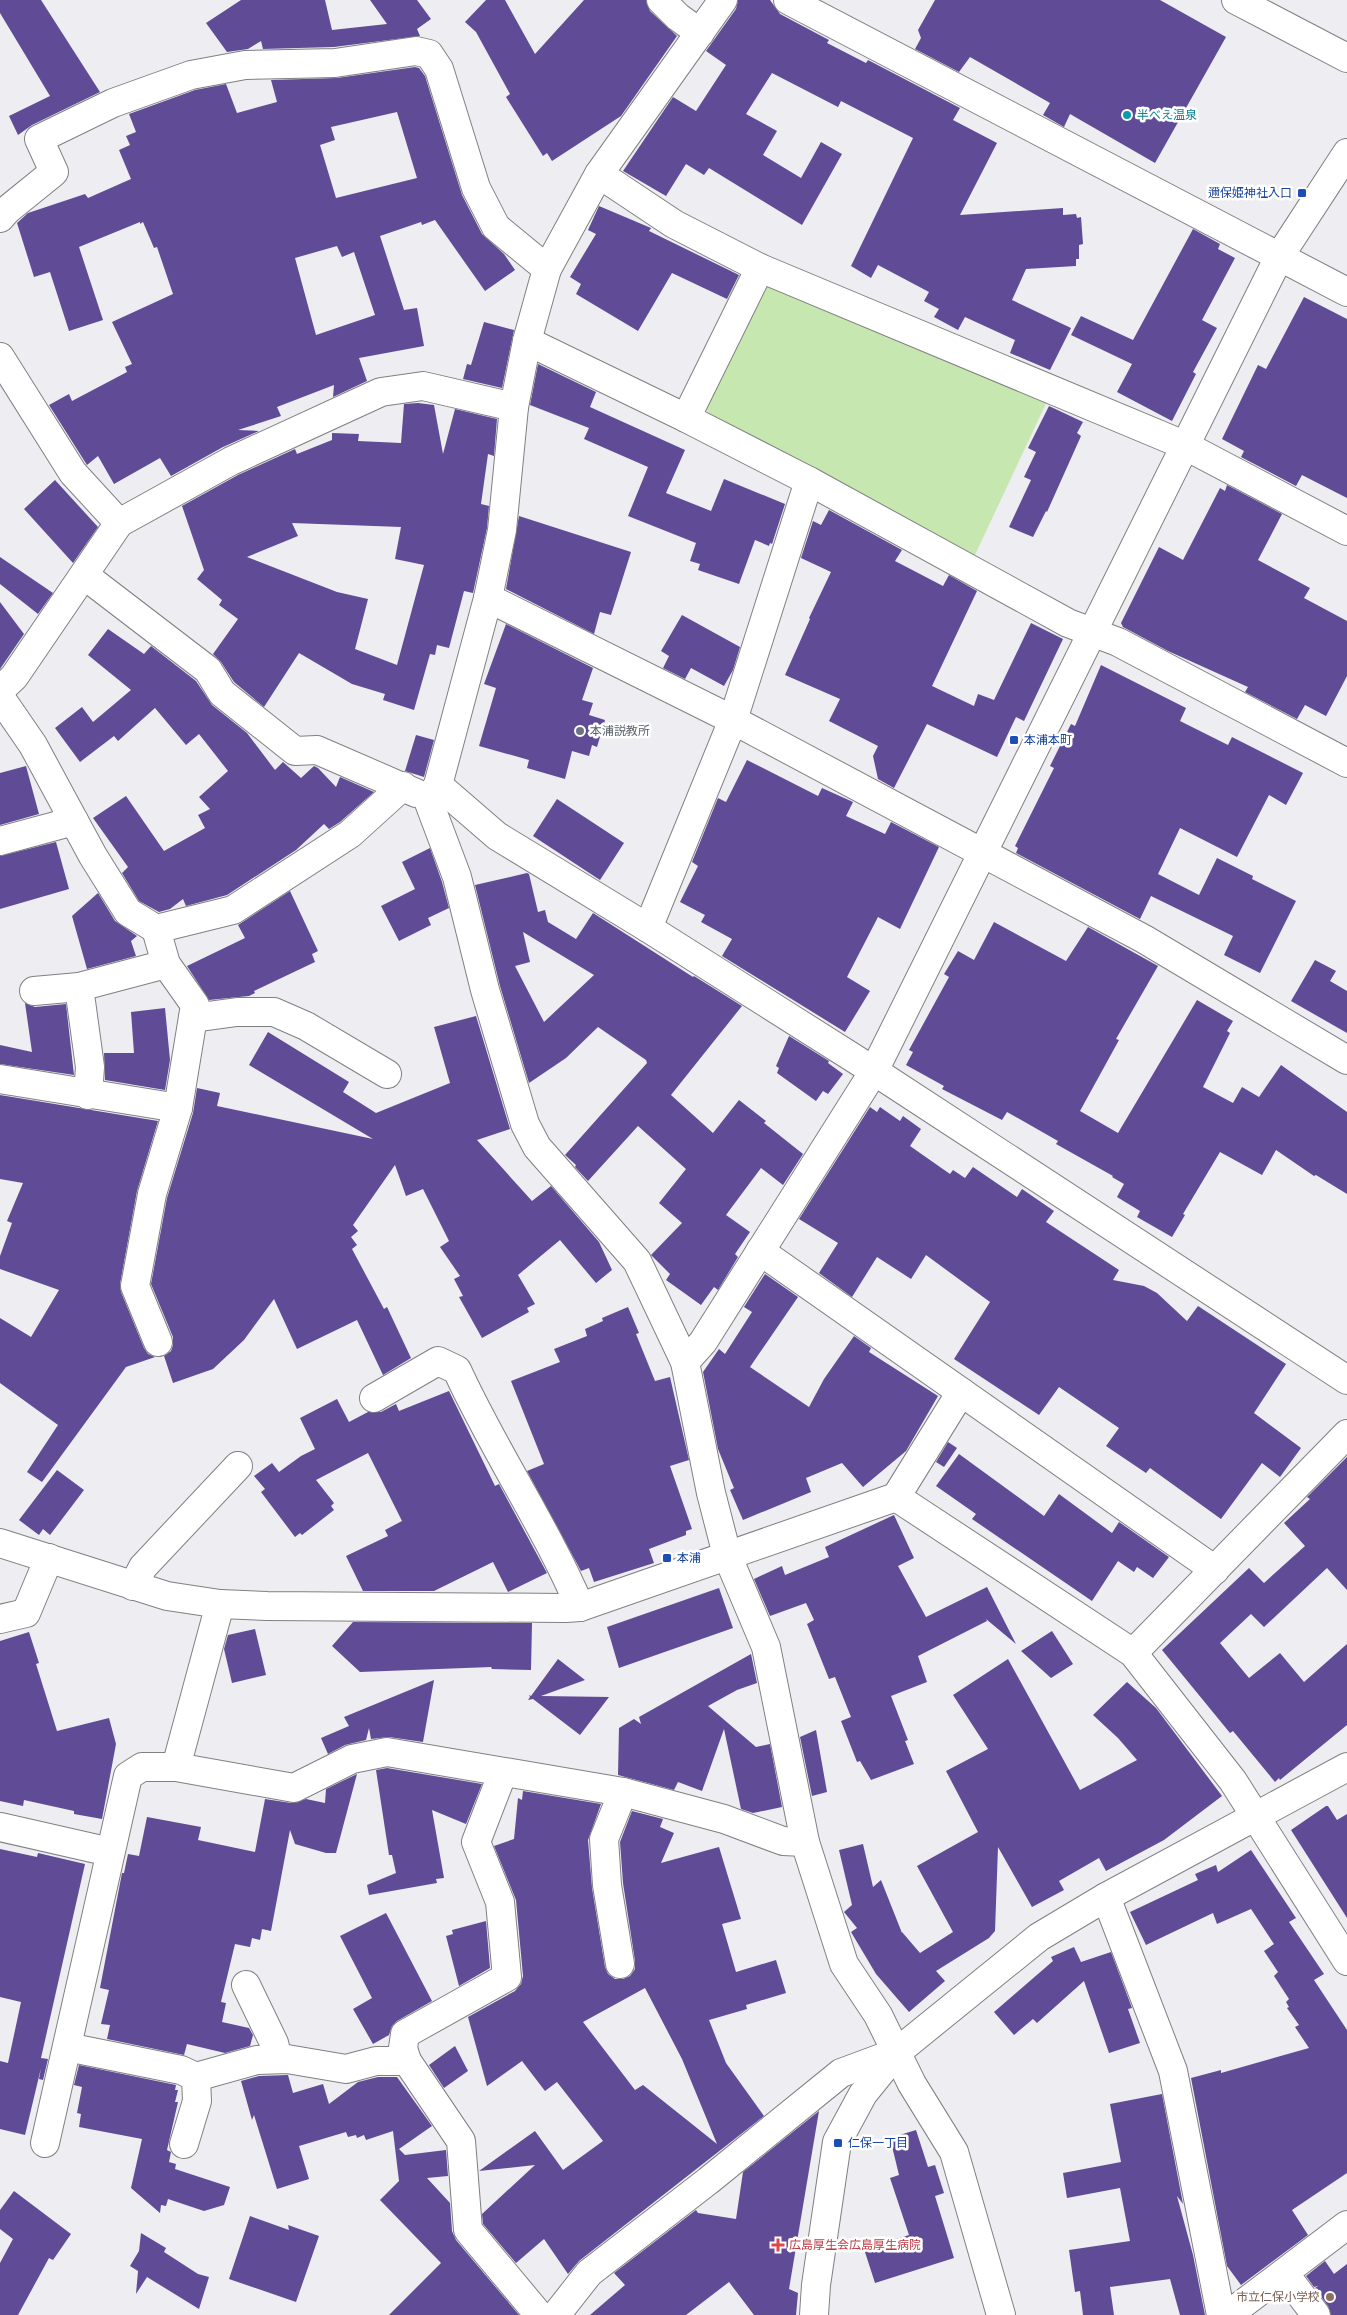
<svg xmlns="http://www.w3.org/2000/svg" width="1347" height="2315" font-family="'Roboto Condensed','Noto Sans JP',sans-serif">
  <rect width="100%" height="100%" fill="#eeedf1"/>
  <path fill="#c6e7af" d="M775 282 1049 397 974 557 710 417 704 402 762 288Z"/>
  <g fill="#604b96" fill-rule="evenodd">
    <path d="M0 0H41L100 92 32 125 18 135 9 116 50 96 0 13Z"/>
    <path d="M241 0H325L332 30 387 24 370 0H417L431 19 417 29 420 36 334 47 263 49 261 41 248 49 227 52 206 23Z"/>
    <path d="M486 0H505L535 54 584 0H646L650 11 677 36 621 116 552 161 547 153 543 156 506 97 510 94 476 32 465 22Z"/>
    <path d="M738 0H770L780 14 829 40 827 43 866 63 868 60 960 108 953 120 997 143 960 215 1063 208V215L1076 214 1077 218 1081 217 1083 244 1079 245V259H1076V266L1026 269 1012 300 1071 328 1050 370 1010 353 1015 340 965 317 958 330 934 317 939 309 924 301 929 292 878 265 871 278 851 266 913 138 841 101 838 107 772 73 746 114 777 131 763 155 801 178 821 142 842 154 802 225 709 168 704 175 686 164 666 196 623 171 673 97 696 111 726 65 706 51 736 9Z"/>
    <path d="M935 0H1160L1226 37 1155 163 1070 114 1064 127 1043 115 1050 103 970 57 959 72 915 49 921 38 918 30Z"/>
    <path d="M415 67 419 68 425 76 462 195 482 234 504 254 515 270 485 291 435 220 422 225 421 222 380 236 404 310 417 308 424 346 359 358 367 381 333 397 334 385 277 407 281 416 238 430 259 431 223 447 171 476 160 458 114 484 98 456 87 465 49 405 69 394 72 401 127 372 125 367 132 364 112 322 173 294 157 247 154 248 143 222 140 224V222L79 247 103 320 69 331 50 272 34 277 17 223 28 213 85 194 88 198 131 179 119 150 130 145 126 136 136 132 129 114 195 90 226 84 237 113 277 102 271 80 337 78ZM397 112 417 178 336 198 320 145 335 140 331 127ZM337 246 342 257 354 252 375 315 316 335 295 258Z"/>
    <path d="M599 206 651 228 649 231 739 275 727 299 672 273 638 331 576 294 581 284 570 277 596 234 588 230Z"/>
    <path d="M1193 229 1220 244 1218 249 1235 258 1202 320 1217 328 1193 372 1196 374 1172 421 1117 392 1132 364 1071 335 1081 316 1133 340Z"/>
    <path d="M1304 297 1347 319V498L1302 475 1296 486 1241 457 1244 451 1222 439 1258 365 1266 369Z"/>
    <path d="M484 322 514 330 502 388 463 379 467 364 471 365Z"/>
    <path d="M538 364 596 392 590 407 685 450 666 493 711 511 724 479 785 504 772 544 770 543 769 546 755 540 739 584 698 570 700 564 690 561 696 543 628 516 648 467 584 439 589 428 530 405Z"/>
    <path d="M418 403 434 405 443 454 455 409 497 419 494 456 488 454 481 504 489 506 487 528 473 593 464 591 449 648 437 645 435 655 430 654 414 710 383 700 385 694 352 684 299 653 264 707 234 682 221 662 213 654 238 619 219 605 222 600 197 579 204 570 182 506 238 475 295 449 297 454 332 440V433L359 434 358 441 401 443 404 404ZM292 523 401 527 395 559 424 565 397 665 355 649 368 599 337 592 247 557 298 536Z"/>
    <path d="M1049 406 1083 422 1077 433 1081 436 1047 512 1046 511 1033 537 1009 527 1031 480 1024 477 1036 452 1028 448Z"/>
    <path d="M55 480 98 527 73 563 24 509Z"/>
    <path d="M1227 485 1282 514 1258 560 1310 588 1304 598 1347 621V676L1326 716 1305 705 1297 719 1245 692 1248 687 1168 651 1123 627 1121 623 1159 547 1183 560 1220 488 1225 491Z"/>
    <path d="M829 510 902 550 895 561 943 586 949 575 977 591 932 686 974 706 978 694 994 700 1031 623 1063 639 1024 721 1016 717 997 757 927 724 894 788 878 779 873 756 878 746 829 721 840 699 785 675 810 619 809 618 831 572 801 558 813 521 821 525Z"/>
    <path d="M519 516 631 552 611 615 600 612 594 634 506 589Z"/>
    <path d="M0 557 53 593 38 614 0 584Z"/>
    <path d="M0 602 24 634 0 669Z"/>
    <path d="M682 615 740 647 733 670 724 686 691 668 685 679 663 668 669 656 661 651Z"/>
    <path d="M506 624 593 668 582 700 593 703 589 715 605 720 597 747 592 745 589 756 572 751 565 779 527 768 529 760 479 746 496 688 484 684Z"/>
    <path d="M108 629 144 654 151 646 196 681 212 705 247 733 275 770 283 762 301 778 314 766 318 768 336 787 340 777 374 792 340 822 329 829 324 824 296 850 227 895 186 906 183 899 170 909 159 912 139 901 122 873 128 867 93 818 126 796 164 851 205 828 198 815 210 809 199 797 228 771 199 734 186 745 155 708 118 741 114 736 80 762 55 728 82 707 93 722 131 690 88 655Z"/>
    <path d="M1101 665 1186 708 1180 721 1228 745 1232 737 1303 773 1286 805 1269 795 1237 857 1180 828 1158 874 1199 895 1217 858 1253 876 1252 879 1296 901 1260 973 1224 955 1233 936 1151 896 1140 919 1016 853 1018 848 1015 846 1054 768 1050 766 1071 724 1075 726Z"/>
    <path d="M416 735 434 740 424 777 405 771Z"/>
    <path d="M747 760 818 796 822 788 853 802 846 816 885 834 891 822 939 847 900 929 878 917 847 977 870 991 845 1032 722 956 732 939 701 922 705 915 680 902 698 866 692 862 718 798 726 802Z"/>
    <path d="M26 766 39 814 0 825V773Z"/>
    <path d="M557 799 624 843 600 880 533 836Z"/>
    <path d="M56 842 69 889 0 909V856Z"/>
    <path d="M430 848 442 882 449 908 428 918 431 925 399 941 381 906 415 889 402 862Z"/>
    <path d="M527 873 529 874 538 912 545 910 548 922 576 939 593 913 693 977 694 976 742 1006 671 1095 713 1133 739 1100 766 1121 764 1123 803 1154 783 1185 761 1168 726 1215 750 1232 735 1254 738 1257 718 1290 714 1287 701 1305 666 1280 670 1274 651 1255 682 1223 659 1203 686 1169 638 1126 588 1181 575 1167 576 1165 565 1155 647 1063 646 1060 598 1027 566 1058 529 1083 500 986 475 885ZM523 932 594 975 544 1022 515 966 530 962Z"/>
    <path d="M290 891 318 951 312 954 315 962 254 991 255 993 249 996 209 1000 187 966 245 938 238 925Z"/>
    <path d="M98 893 115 921 137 936 131 941 136 956 87 969 72 916Z"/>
    <path d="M994 922 1066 961 1088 927 1158 966 1116 1039 1119 1040 1080 1111 1118 1133 1197 1000 1233 1021 1227 1031 1230 1033 1203 1087 1233 1103 1242 1087 1259 1097 1281 1065 1347 1112V1194L1316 1175 1314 1176 1276 1150 1262 1175 1220 1152 1183 1214 1185 1215 1172 1237 1137 1217 1140 1211 1117 1197 1124 1184 1112 1177 1113 1176 1056 1144 1058 1141 1007 1112 1002 1120 942 1089 944 1086 906 1065 913 1052 909 1050 949 977 944 974 958 951 974 960Z"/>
    <path d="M1315 960 1336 971 1330 981 1347 991V1033L1291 1001Z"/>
    <path d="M25 1003 35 1007 66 1004 74 1075 0 1064V1045L32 1052Z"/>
    <path d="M165 1008 170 1060 165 1090 105 1080 104 1053H134L131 1012Z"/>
    <path d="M476 1016 510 1129 477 1140 532 1201 551 1186 599 1242 612 1270 596 1283 560 1240 518 1275 535 1304 527 1308 529 1312 482 1338 459 1297 463 1296 454 1279 460 1276 440 1247 449 1241 423 1189 406 1196 395 1165 353 1225 358 1231 351 1237 357 1245 352 1249 384 1309 387 1307 411 1358 383 1375 357 1320 297 1349 274 1299 244 1340 213 1369 173 1383 164 1356 171 1351 173 1345V1337L151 1284 167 1198 193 1113 197 1088 220 1093 217 1106 373 1139 249 1065 268 1032 349 1082 343 1092 376 1113 450 1083 434 1027Z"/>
    <path d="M789 1036 829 1061 828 1063 843 1074 828 1094 823 1091 816 1101 777 1073 779 1068 776 1066Z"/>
    <path d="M0 1095 158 1121 137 1191 120 1284 121 1292 144 1348 148 1354 155 1357 126 1367 42 1482 27 1472 58 1425 0 1383V1318L31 1337 59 1290 0 1269V1256L12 1223 7 1221 23 1183 0 1179Z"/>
    <path d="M870 1107 877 1112 880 1107 900 1121 903 1116 921 1129 910 1146 950 1174 953 1170 965 1178 973 1167 1017 1197 1022 1189 1054 1211 1046 1222 1119 1270 1113 1280 1144 1286 1157 1293 1187 1321 1198 1306 1286 1364 1254 1413 1301 1448 1280 1477 1262 1463 1221 1519 1150 1468 1146 1473 1106 1446 1119 1428 1059 1387 1039 1415 954 1359 990 1302 926 1255 911 1279 877 1257 852 1297 819 1273 838 1243 799 1219Z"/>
    <path d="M765 1274 798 1297 750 1367 809 1407 824 1379 854 1336 871 1348 869 1352 938 1396 906 1451 863 1487 842 1463 806 1478 811 1492 743 1520 730 1490 734 1488 718 1449 703 1372 719 1349 725 1354 752 1312 744 1307Z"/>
    <path d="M628 1307 639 1333 636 1334 655 1381 670 1377 689 1460 670 1466 692 1529 686 1531V1535L649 1549 654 1563 594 1582 589 1568 581 1571 527 1471 544 1464 511 1381 560 1362 554 1349 587 1336 585 1329 603 1321 602 1318Z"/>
    <path d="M449 1391 495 1486 499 1484 547 1573 508 1592 493 1562 434 1591H363L346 1556 388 1536 385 1530 402 1521 368 1453 316 1480 334 1503 331 1506 334 1510 302 1535 300 1533 295 1537 261 1492 265 1489 254 1476 272 1463 279 1472 301 1456 315 1449 300 1418 337 1399 349 1422 368 1412H381L396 1404 399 1411Z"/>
    <path d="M948 1442 957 1448 944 1467 936 1462Z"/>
    <path d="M959 1454 1044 1516 1059 1494 1112 1533 1119 1522 1169 1557 1153 1578 1137 1567 1134 1572 1118 1561 1092 1601 972 1519 976 1514 936 1486Z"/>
    <path d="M1347 1457V1590L1327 1568 1264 1627 1251 1614 1220 1643 1249 1678 1280 1653 1304 1682 1347 1644V1725L1280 1780 1279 1778 1275 1782 1233 1731 1230 1733 1162 1650 1249 1568 1264 1583 1305 1546 1284 1523 1310 1499 1307 1497Z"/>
    <path d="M57 1470 84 1490 50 1535 43 1529 39 1535 19 1520Z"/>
    <path d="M894 1515 914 1558 898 1566 926 1617 987 1587 1016 1644 986 1619 987 1621 918 1656 927 1682 891 1696 908 1740 905 1741 914 1764 871 1780 860 1761 857 1762 841 1721 851 1717 835 1677 829 1679 807 1624 814 1620 806 1603 770 1616 754 1579 782 1566 785 1575 829 1557 825 1547Z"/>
    <path d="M719 1588 733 1628 619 1668 607 1627Z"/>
    <path d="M353 1622 532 1623 531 1670 492 1669 491 1667 360 1672 332 1646Z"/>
    <path d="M255 1629 266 1675 232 1683 224 1649 228 1635Z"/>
    <path d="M1052 1631 1073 1664 1051 1678 1021 1651Z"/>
    <path d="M29 1632 39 1663 36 1664 57 1731 109 1718 116 1744 102 1819 74 1814V1811L24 1800 23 1806 0 1801V1641Z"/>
    <path d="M751 1654 757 1683 737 1690 708 1706 756 1747 770 1744 782 1807 753 1813 741 1809 724 1729 702 1791 678 1782 674 1790 618 1775 619 1728 634 1719 641 1724 639 1717Z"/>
    <path d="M558 1659 585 1680 541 1696 609 1697 580 1735 533 1699 528 1700 530 1697 529 1695 531 1696Z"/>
    <path d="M1008 1659 1080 1790 1137 1760 1118 1738 1093 1715 1127 1682 1156 1708 1222 1796 1164 1840 1106 1871 1099 1858 1059 1881 1064 1890 1032 1907 998 1847 995 1931 989 1938 936 1971 945 1981 909 2012 876 1974 851 1932 857 1928 844 1912 852 1905 839 1850 863 1844 873 1887 881 1880 902 1933V1932L920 1953 953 1932 917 1866 978 1832 946 1771 988 1749 953 1695Z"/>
    <path d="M434 1680 423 1742 389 1737 371 1739 369 1728 366 1740 345 1745 328 1754 321 1738 349 1726 344 1717Z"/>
    <path d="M816 1730 827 1792 812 1796 800 1737Z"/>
    <path d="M387 1768 482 1784 466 1824 432 1810 444 1878 436 1879 437 1883 369 1895 367 1885 396 1873 392 1855H389L376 1770Z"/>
    <path d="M357 1774 336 1853H326L295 1844 290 1830 271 1931 262 1929 260 1940 252 1938 250 1947 235 1944 221 2002 226 2003 222 2022 249 2028 253 2035 250 2046 225 2053 187 2044 184 2055 107 2039 110 2025 101 2024 109 1990 100 1988 122 1873H124L128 1854 139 1856 147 1817 201 1827 198 1840 255 1852 265 1799 291 1803 306 1799 325 1803 326 1789Z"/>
    <path d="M523 1791 601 1804 588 1840 592 1888 605 1967 608 1974 615 1979H623L630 1976 635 1969V1961L623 1883 620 1842 632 1811 663 1819 660 1827 674 1833 661 1863 719 1847 741 1919 722 1924 736 1972 776 1960 786 1993 746 2005 747 2009 709 2020 726 2063 764 2116 579 2261 568 2274 544 2239 516 2263 483 2224 482 2214 535 2165 479 2171 535 2131 563 2170 603 2141 557 2082 545 2091 522 2061 487 2086 468 2017 515 1991 521 1984 523 1976 516 1900 494 1846 514 1839 518 1798 522 1800ZM645 1988 682 2059 717 2144 643 2085 635 2090 583 2022Z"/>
    <path d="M1326 1806H1328L1337 1820 1347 1814V1918L1291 1830Z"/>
    <path d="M0 1849 37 1857 38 1853 85 1864 41 2058 48 2059 43 2080 39 2079 41 2068 25 2135 0 2129V2061L8 2063 21 2002 0 1997Z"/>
    <path d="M1251 1850 1296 1918 1289 1922 1324 1974 1314 1980 1347 2030V2173L1292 2210 1308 2235 1241 2285 1227 2266 1191 2078 1221 2070V2073L1309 2048 1295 2027 1299 2025 1287 2008 1289 2007 1286 2002 1289 1999 1274 1976 1278 1972 1264 1951 1274 1944 1251 1909 1217 1924 1213 1913 1146 1945 1130 1912 1198 1880 1195 1874 1216 1865 1218 1872Z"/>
    <path d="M386 1913 432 2001 397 2021 392 2026 389 2035 373 2044 353 2009 372 1998 340 1936Z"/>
    <path d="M486 1921 490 1968 459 1986 446 1936 453 1934 452 1930Z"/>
    <path d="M1074 1947 1081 1962 1111 1952 1132 2008 1128 2009 1140 2043 1109 2053 1084 1981 1037 2023 1033 2019 1014 2035 994 2012 1053 1961 1051 1957Z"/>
    <path d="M455 2046 468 2071 444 2088 429 2065Z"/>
    <path d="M79 2065 176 2085 175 2090H178L175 2102H178L167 2150 171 2152 169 2162 176 2164 175 2169 230 2187 224 2205 204 2211 168 2199 166 2206 161 2205 160 2213 131 2188 142 2139 79 2127 81 2114 77 2113 82 2087 74 2085Z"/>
    <path d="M288 2075 293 2093 323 2084 329 2104 358 2082 378 2077H397L432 2126 399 2149 405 2155 446 2150 448 2176 427 2178 450 2203 452 2231 456 2240 519 2315H389L441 2263 380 2200 399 2181 393 2131 366 2140 364 2135 357 2138 356 2135 348 2137 346 2132 299 2146 309 2179 277 2189 254 2115 252 2120 241 2081 259 2076Z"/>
    <path d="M1162 2094 1183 2204 1177 2196 1193 2255 1205 2315H1180L1170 2279 1110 2287 1114 2315H1083L1080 2291 1075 2292 1069 2250 1130 2241 1120 2188 1067 2198 1063 2173 1121 2162 1110 2104Z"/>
    <path d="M819 2111 789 2289 798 2293 796 2315H754L729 2282 686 2315H590L625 2285 614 2273 696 2210 698 2213 736 2219 743 2172Z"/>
    <path d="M916 2130 928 2167 935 2165 944 2193 935 2196 954 2258 875 2283 864 2249 909 2235 890 2178 899 2175 890 2138Z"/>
    <path d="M14 2191 71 2234 53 2260 49 2258 18 2315H0V2263L13 2239 0 2229V2210Z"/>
    <path d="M250 2216 289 2230 288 2225 319 2236 296 2302 229 2279Z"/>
    <path d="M141 2233 166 2248 164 2252 198 2274 209 2277 199 2309 147 2277 136 2294 138 2271 130 2266 139 2251Z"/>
    <path d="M1325 2261 1334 2274 1347 2264V2315H1331L1328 2306 1315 2288 1318 2286 1314 2287 1306 2276Z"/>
  </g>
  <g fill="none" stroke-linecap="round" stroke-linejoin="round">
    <g stroke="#808083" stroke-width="30">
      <g id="minor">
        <path d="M661 0 678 17 700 33"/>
        <path d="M723 0 599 174 547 269 527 341 514 407 502 530 488 598 438 785 428 800 457 877 485 990 525 1124 537 1147 637 1261 685 1362 711 1493 727 1555 766 1647 805 1842 844 1964 878 2015 912 2084 954 2152 1001 2315"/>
        <path d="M788 0 1347 292"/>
        <path d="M1236 0 1347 58"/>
        <path d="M599 174 674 224 760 268 1184 445 1347 531"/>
        <path d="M0 218 7 210 54 172 39 139 113 103 191 75 245 65 335 63 416 51 429 54 439 69 476 188 496 227 547 269"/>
        <path d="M527 341 686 418 809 481 1068 623 1118 642 1347 763"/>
        <path d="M0 357 73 473 119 523"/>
        <path d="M686 418 760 268"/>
        <path d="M84 575 208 670 222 693 295 751 317 750 416 793"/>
        <path d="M488 598 733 720 1144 939 1347 1060"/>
        <path d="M0 690 14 677 119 523 231 461 381 392 423 386 514 407"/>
        <path d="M0 697 33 745 93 856 128 912 156 929 233 910 350 834 403 786"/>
        <path d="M438 785 497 836 648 928 874 1071 1347 1380"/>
        <path d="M0 841 74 821"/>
        <path d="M648 928 733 720 809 481"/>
        <path d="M156 929 166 964 195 1005 178 1108 152 1194 135 1286 158 1342"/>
        <path d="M79 987 90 1067 88 1095"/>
        <path d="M34 991 79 987 166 964"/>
        <path d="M193 1018 237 1012H274L306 1026 387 1074"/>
        <path d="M0 1079 178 1108"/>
        <path d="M760 1251 1215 1570"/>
        <path d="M685 1362 703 1342 874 1071 1270 275 1279 257 1347 153"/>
        <path d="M374 1398 438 1361 457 1370C494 1451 545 1525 580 1607"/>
        <path d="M896 1497 961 1392"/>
        <path d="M0 1543 167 1596 220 1604 267 1606 566 1608 580 1607 896 1497 1133 1653 1233 1781 1347 1961"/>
        <path d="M133 1586 143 1567 238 1466"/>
        <path d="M220 1604 176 1767 294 1788 352 1759 387 1752 623 1792 724 1819 783 1841 805 1842"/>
        <path d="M0 1619 26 1613 49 1558"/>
        <path d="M1133 1653 1347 1434"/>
        <path d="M0 1827 110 1852"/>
        <path d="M1106 1897 1173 2071 1221 2315"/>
        <path d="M620 1964 607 1885 604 1839 623 1792"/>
        <path d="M246 1985 274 2043 278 2059"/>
        <path d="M67 2047 181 2070 196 2077 197 2101 184 2144"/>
        <path d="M407 2061 403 2048 405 2034 507 1977 500 1902 476 1842 503 1772"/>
        <path d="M196 2077 257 2060 287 2059 346 2069 376 2061H407L461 2141 468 2230 539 2315"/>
        <path d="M45 2143 128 1776 142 1767H176"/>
        <path d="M1284 2273 1316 2315"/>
        <path d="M556 2315 589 2273 708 2181 841 2073 895 2053"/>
        <path d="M814 2315 816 2285 837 2142 863 2094 897 2052 1039 1937 1106 1897 1347 1767"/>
        <path d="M1228 2315 1347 2225"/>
      </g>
    </g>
    <use href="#minor" stroke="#fff" stroke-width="28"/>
  </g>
  <circle fill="#0f9aa8" stroke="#fff" stroke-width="2" cx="1127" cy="115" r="5"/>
  <g fill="#1a4fb4" stroke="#fff" stroke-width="2">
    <rect x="1297" y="188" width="10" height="10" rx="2.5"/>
    <rect x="1009" y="735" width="10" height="10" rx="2.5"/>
    <rect x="662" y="1553" width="10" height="10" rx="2.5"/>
    <rect x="833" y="2138" width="10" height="10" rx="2.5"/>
  </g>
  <circle fill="#6b7280" stroke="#fff" stroke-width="2" cx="580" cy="731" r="5"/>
  <path fill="#e0444e" stroke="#fff" stroke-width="2" d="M775.5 2237.5h5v5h5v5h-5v5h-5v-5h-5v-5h5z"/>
  <circle fill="#8d6e63" stroke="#fff" stroke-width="2" cx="1330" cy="2297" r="5"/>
  <g text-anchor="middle" stroke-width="5" stroke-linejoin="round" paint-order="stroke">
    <g font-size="12" fill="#0d838f" stroke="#fff" text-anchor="start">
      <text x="1137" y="119">半べえ温泉</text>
    </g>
    <g font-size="12" fill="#164399" stroke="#fff" text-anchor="start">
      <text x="1292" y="197" text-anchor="end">邇保姫神社入口</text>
      <text x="1024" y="744">本浦本町</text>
      <text x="677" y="1562">本浦</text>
      <text x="848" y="2147">仁保一丁目</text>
    </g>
    <g font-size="12" fill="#5b616d" stroke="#fff" text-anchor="start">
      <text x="590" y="735">本浦説教所</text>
    </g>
    <g font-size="12" fill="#be3a42" stroke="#fff" text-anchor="start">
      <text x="789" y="2249">広島厚生会広島厚生病院</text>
    </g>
    <g font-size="12" fill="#785e54" stroke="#fff" text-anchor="end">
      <text x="1320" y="2301">市立仁保小学校</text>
    </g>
  </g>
</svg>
